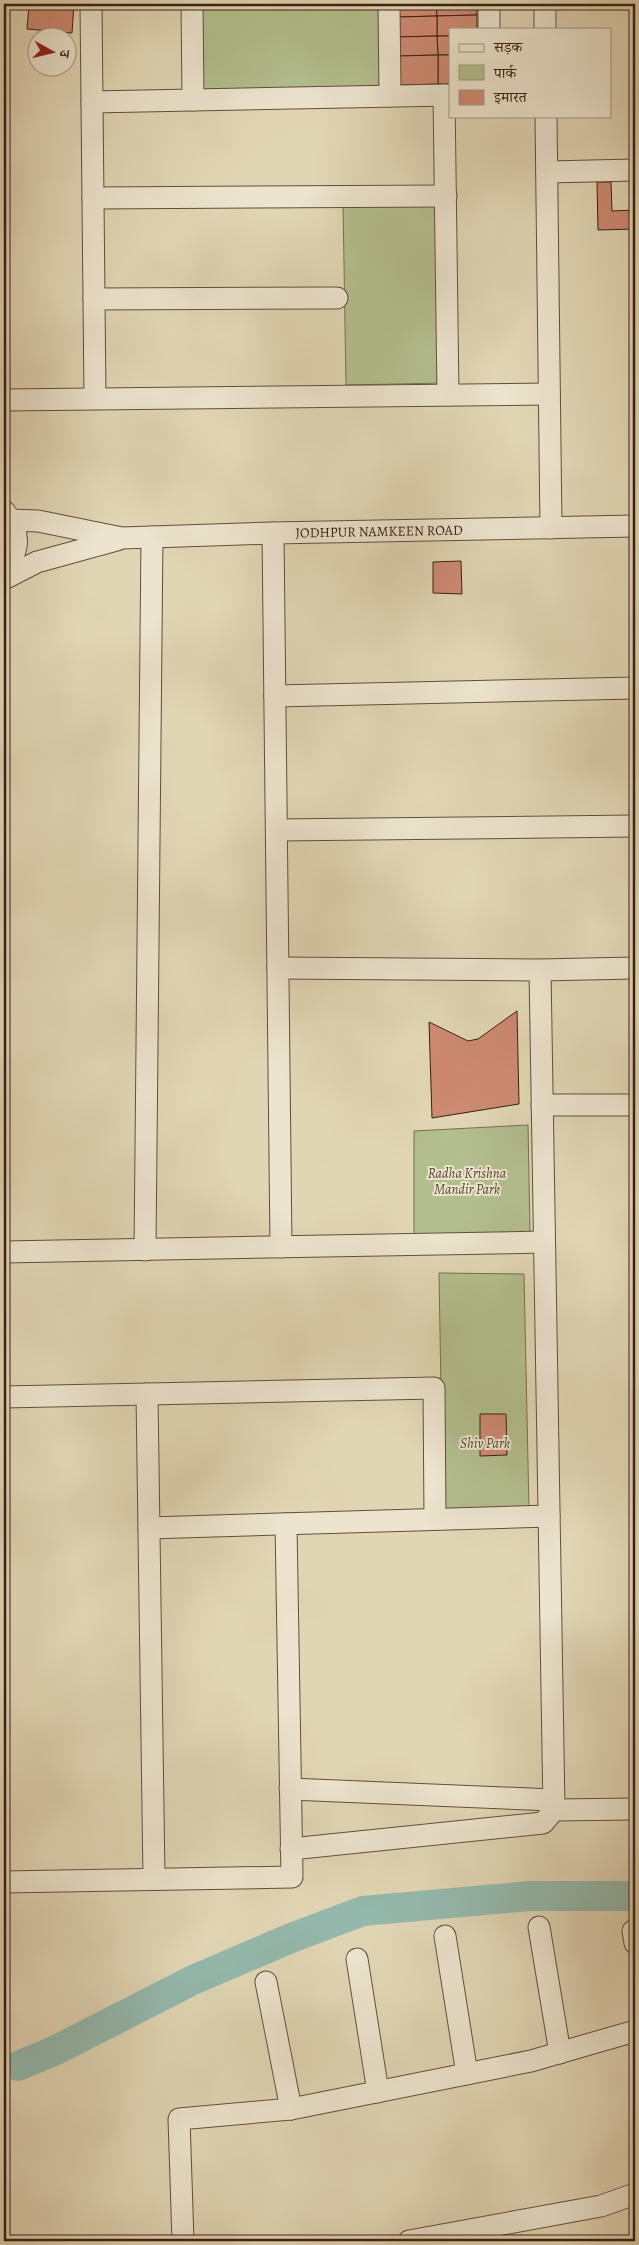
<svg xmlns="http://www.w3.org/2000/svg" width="639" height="2245" font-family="Alegreya,'Noto Serif Devanagari',serif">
  <rect width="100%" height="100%" fill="#e1d6b4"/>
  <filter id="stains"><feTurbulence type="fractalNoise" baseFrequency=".004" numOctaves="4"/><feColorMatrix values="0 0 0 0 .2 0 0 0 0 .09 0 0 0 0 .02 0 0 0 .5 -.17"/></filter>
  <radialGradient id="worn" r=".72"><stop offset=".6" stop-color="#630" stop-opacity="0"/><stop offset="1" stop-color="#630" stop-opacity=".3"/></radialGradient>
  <g fill="#b3be8d" stroke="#766f50">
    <path d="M196 4H384L386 90 198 94Z"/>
    <path d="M440 202 444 383 346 385 343 203Z"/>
    <path d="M528 1125 530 1232 414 1236V1131Z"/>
    <path d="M439 1273 524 1274 529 1510 443 1511Z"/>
  </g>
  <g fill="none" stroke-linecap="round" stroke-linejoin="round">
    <path stroke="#94b9ad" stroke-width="30" d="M18 2066 56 2050 193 1980 291 1938 363 1911 530 1896H635"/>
  </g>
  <g fill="#ce8a72" stroke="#392014">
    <path d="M29 4H74L72 33 27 29Z"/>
    <path d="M396 4H436L437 16 397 17Z"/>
    <path d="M436 4H476L477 15 437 16Z"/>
    <path d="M477 15V29H450V36H437V16Z"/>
    <path d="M437 16V36L397 37V17Z"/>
    <path d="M437 36H450V55H438Z"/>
    <path d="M437 36 438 55 398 56 397 37Z"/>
    <rect x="438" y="55" width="12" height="29"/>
    <path d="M438 55V84L398 85V56Z"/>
    <path d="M597 182H611L612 211 635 210V229L598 230Z"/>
    <path d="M461 561 462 594 433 593V562Z"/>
    <path d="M517 1011 519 1104 432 1118 429 1022 468 1041 478 1039Z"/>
    <path d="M480 1414H506L507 1455 480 1456Z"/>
  </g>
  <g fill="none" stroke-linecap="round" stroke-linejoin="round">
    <g stroke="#634e3c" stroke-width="23">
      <g id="minor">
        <path d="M91 4 95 398"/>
        <path d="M192 4 193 100"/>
        <path d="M389 4 390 96"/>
        <path d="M489 4V29"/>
        <path d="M545 4V29"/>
        <path d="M444 95 448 395"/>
        <path d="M92 102 450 95"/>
        <path d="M546 116 551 528"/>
        <path d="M547 172 635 170"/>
        <path d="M93 198 446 196"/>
        <path d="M94 299 337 298"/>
        <path d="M4 400 549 394"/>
        <path d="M4 511C24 535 17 552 4 577"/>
        <path d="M11 520 38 521 122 538 273 533 635 526"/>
        <path d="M273 533 281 1247"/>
        <path d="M4 579 37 562 117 540"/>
        <path d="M275 696 635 688"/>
        <path d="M277 830 635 826"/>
        <path d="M278 968 540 970 635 968"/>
        <path d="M542 1105H635"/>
        <path d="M145 1250 152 537"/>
        <path d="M4 1252 544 1242"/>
        <path d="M147 1394 154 1879"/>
        <path d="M4 1397 434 1388 435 1519"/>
        <path d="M149 1528 549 1516"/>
        <path d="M290 1789 553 1800"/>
        <path d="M554 1810 635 1809"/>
        <path d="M291 1849 543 1823 554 1810 540 970"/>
        <path d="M4 1882 292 1877 286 1524"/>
        <path d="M539 1927 560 2053"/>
        <path d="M633 1931 635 1943"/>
        <path d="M445 1936 467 2074"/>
        <path d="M357 1959 378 2092"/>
        <path d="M266 1982 291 2109"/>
        <path d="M183 2241 179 2119 291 2109 531 2061 635 2031"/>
        <path d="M409 2241 601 2206 635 2194"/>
      </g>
    </g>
    <use href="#minor" stroke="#ece4ce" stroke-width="21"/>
  </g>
  <g text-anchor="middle" stroke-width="4" stroke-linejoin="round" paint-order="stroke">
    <g font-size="14" fill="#392014" stroke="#ece4ce">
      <text transform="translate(379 531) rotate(-1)" y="5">JODHPUR NAMKEEN ROAD</text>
    </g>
    <g font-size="14" font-style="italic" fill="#584832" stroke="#ece4ce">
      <text x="467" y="1178">Radha Krishna<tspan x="467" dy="16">Mandir Park</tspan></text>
      <text x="485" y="1448">Shiv Park</text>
    </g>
  </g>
  <rect width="639" height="2245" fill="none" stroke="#e1d6b4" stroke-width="20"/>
  <rect x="5" y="5" width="629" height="2235" fill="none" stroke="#392014" stroke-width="2.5"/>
  <rect x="10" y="10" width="619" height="2225" fill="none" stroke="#392014"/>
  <rect x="449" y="28" width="162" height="90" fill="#ece4ce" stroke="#a49684"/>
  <rect x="459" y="44" width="25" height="8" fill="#ece4ce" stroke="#a49684"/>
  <text x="494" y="52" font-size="15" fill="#392014">सड़क</text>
  <rect x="459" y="65" width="25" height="15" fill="#b3be8d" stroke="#a49684"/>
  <text x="494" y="78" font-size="15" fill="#392014">पार्क</text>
  <rect x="459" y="90" width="25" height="15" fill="#ce8a72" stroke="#a49684"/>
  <text x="494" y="102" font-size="15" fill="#392014">इमारत</text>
  <g transform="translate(52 52) rotate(98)"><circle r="24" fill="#ece4ce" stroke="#a49684"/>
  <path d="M0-4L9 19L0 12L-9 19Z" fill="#8f2418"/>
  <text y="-8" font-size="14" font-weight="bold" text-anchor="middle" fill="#392014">उ</text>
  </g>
  <rect width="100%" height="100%" filter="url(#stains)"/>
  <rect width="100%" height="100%" fill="url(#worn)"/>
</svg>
